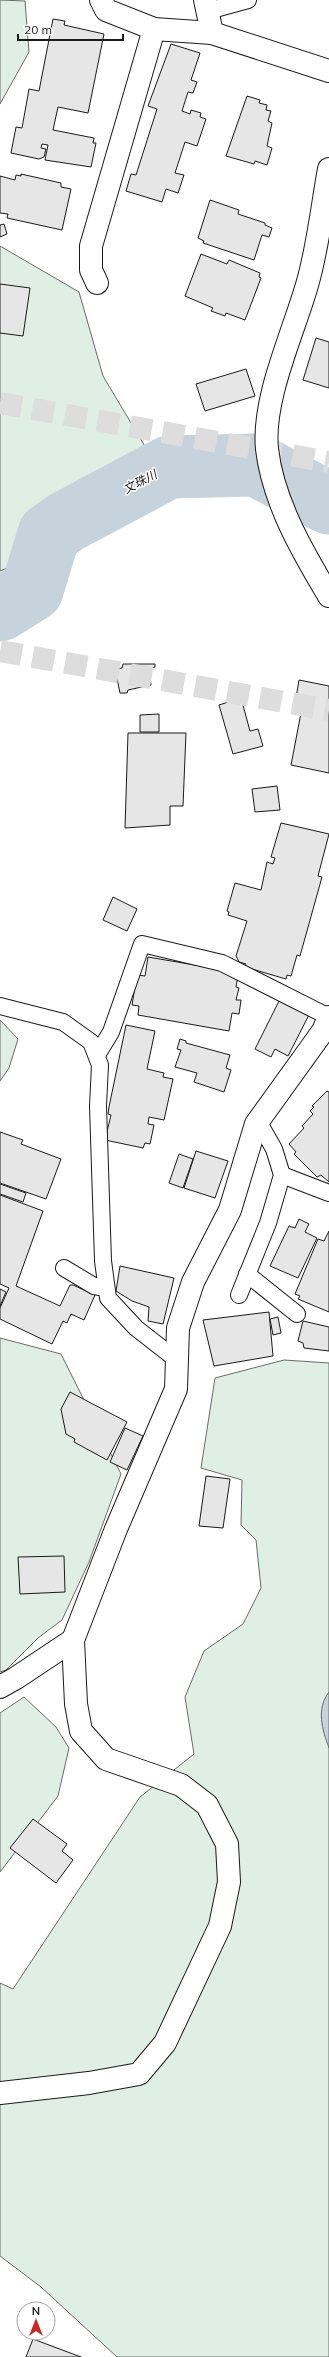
<svg xmlns="http://www.w3.org/2000/svg" width="329" height="2357" font-family="Mulish,'Noto Sans JP',sans-serif">
  <rect width="100%" height="100%" fill="#fff"/>
  <g fill="#e0efe3" stroke="#6a6a6a">
    <path d="M0 0 25 1 29 52 0 104Z"/>
    <path d="M0 246 79 292 103 376 146 448 29 520 12 566 0 571Z"/>
    <path d="M0 1020 18 1039 9 1068 0 1081Z"/>
    <path d="M0 1338 61 1354 121 1474 89 1562 62 1620 38 1638 6 1670 0 1672Z"/>
    <path d="M284 1360 329 1363V2357H117L41 2287 0 2256V1983L13 1989 140 1797 194 1754 185 1697 204 1651 243 1624 261 1588 256 1540 241 1525 242 1480 201 1468 215 1378Z"/>
    <path d="M24 1697 56 1727 69 1748 58 1796 0 1872V1713Z"/>
  </g>
  <path fill="#c6d2dc" stroke="#6a6a6a" d="M329 1692V1748C322 1729 316 1709 329 1692Z"/>
  <g fill="none" stroke-linecap="round" stroke-linejoin="round">
    <path stroke="#c6d2dc" stroke-width="63" d="M0 610 32 590 49 534 66 522 169 467 256 465 329 503"/>
  </g>
  <g fill="#e6e6e6" stroke="#1a1a1a">
    <path d="M53 19 65 21 64 25 104 34 88 113 58 107 53 130 94 138 93 143H96L91 167 45 160 48 145 42 144 41 148 46 149 44 157 39 159 11 153 16 127 22 128 29 89 39 91Z"/>
    <path d="M171 44 200 53 191 80 197 82 193 93 188 92 182 111 190 114 191 110 201 113 200 117 206 119 197 146 185 142 175 173 184 175 178 193 166 189 162 202 126 191 131 174 136 175 157 109 148 106Z"/>
    <path d="M247 96 260 100 259 103 267 105 266 110 271 111 268 121 272 123 267 146 272 148 267 165 255 161 254 164 226 156Z"/>
    <path d="M21 174 61 183V187L71 189 62 230 7 218 8 214 0 213V176L15 180 16 175 21 176Z"/>
    <path d="M210 200 239 210 238 214 265 223V225L272 228 269 237 262 235 254 260 203 243 204 241 198 238Z"/>
    <path d="M4 224 7 234 0 237V225Z"/>
    <path d="M201 254 227 264 229 260 260 273 259 277 261 278 245 320 226 313 225 316 211 311 213 308 185 296Z"/>
    <path d="M0 284 30 288 23 336 0 333Z"/>
    <path d="M316 338 329 342V388L303 380Z"/>
    <path d="M246 369 255 396 205 411 196 384Z"/>
    <path d="M123 664H155V667L149 669 151 685 128 690 127 693H120L115 669 122 668Z"/>
    <path d="M299 680 329 686V773L291 765 301 713 294 710Z"/>
    <path d="M241 698 250 731 258 729 263 746 233 754 219 705Z"/>
    <path d="M159 714V732H140V715Z"/>
    <path d="M128 733H186L183 806H170V825L125 828Z"/>
    <path d="M277 786 280 810 255 812 252 789Z"/>
    <path d="M281 823 329 834 318 876 322 877 300 956 297 955 291 976 287 975 286 979 245 967 246 964 239 962 236 956 247 921 228 915 229 912 227 911 235 883 261 890 267 862 273 864 275 858 271 857Z"/>
    <path d="M113 897 137 909 127 931 103 920Z"/>
    <path d="M148 957 218 969 238 975 236 987 239 988 236 1000H241L239 1014 232 1013 229 1031 138 1015 139 1006 132 1005 137 975 145 976Z"/>
    <path d="M280 999 310 1013 288 1056 275 1049 271 1057 255 1049Z"/>
    <path d="M126 1025 155 1031 147 1069 164 1073 163 1077 173 1079 164 1120 149 1117 148 1124 154 1125 150 1144 145 1143 143 1148 105 1140 111 1115 108 1114 109 1107Z"/>
    <path d="M180 1039 186 1041V1043L230 1055 226 1068 231 1070 224 1092 194 1082 197 1073 175 1067 181 1050 177 1049Z"/>
    <path d="M327 1091 329 1092V1182L321 1175 317 1177 294 1154 296 1152 289 1144 304 1128 302 1126 313 1114 310 1111 314 1107 312 1106Z"/>
    <path d="M0 1132 23 1140 21 1144 61 1159 46 1199 0 1183Z"/>
    <path d="M196 1151 228 1161 215 1198 184 1188Z"/>
    <path d="M179 1154 193 1159 183 1188 169 1183Z"/>
    <path d="M0 1184 26 1193 23 1202 0 1194Z"/>
    <path d="M0 1195 43 1211 16 1286 60 1306 70 1285H73L95 1295 84 1320 71 1314 67 1323 63 1321 52 1344 0 1319V1308L9 1288 0 1284Z"/>
    <path d="M299 1219 309 1224 305 1232 317 1238 298 1278 270 1266 289 1226 295 1228Z"/>
    <path d="M329 1231V1312L298 1299 300 1296 295 1294 318 1239 324 1241Z"/>
    <path d="M120 1266 174 1278 163 1324 148 1321 149 1307 132 1301 116 1291Z"/>
    <path d="M0 1289 6 1292 0 1306Z"/>
    <path d="M269 1312 273 1356 214 1366 203 1320Z"/>
    <path d="M278 1317 281 1333 273 1335 270 1319Z"/>
    <path d="M303 1321 329 1327V1351L304 1348 303 1343 298 1341Z"/>
    <path d="M70 1392 127 1422 107 1460 74 1442 75 1439 66 1434 61 1409Z"/>
    <path d="M125 1428 143 1436 127 1470 110 1462Z"/>
    <path d="M206 1476 230 1479 223 1528 199 1526Z"/>
    <path d="M64 1556 65 1592 20 1594 18 1557Z"/>
    <path d="M33 1819 67 1844 62 1851 73 1860 56 1883 10 1848Z"/>
    <path d="M33 2339 81 2357H26Z"/>
  </g>
  <g fill="none" stroke-linecap="round" stroke-linejoin="round">
    <g stroke="#ddd" stroke-width="22" stroke-dasharray="22 11" stroke-linecap="butt">
      <path d="M0 403 329 462"/>
      <path d="M0 651 329 710"/>
    </g>
    <g stroke="#1a1a1a" stroke-width="18">
      <g id="service">
        <path d="M208 11 248 0"/>
        <path d="M0 1006 63 1022 91 1042 100 1065 98 1106 103 1261 108 1298 136 1328 177 1360"/>
        <path d="M97 1055 111 1032 142 944 222 963 329 1017"/>
        <path d="M282 1175 329 1193"/>
        <path d="M64 1268 94 1286 106 1288"/>
        <path d="M247 1274 297 1314"/>
        <path d="M239 1295 268 1223 282 1175 274 1149 258 1121"/>
      </g>
    </g>
    <g stroke="#1a1a1a" stroke-width="24">
      <g id="minor">
        <path d="M101 0 106 10 154 29 212 33 329 71"/>
        <path d="M205 0 212 33"/>
        <path d="M329 169C322 207 318 248 307 285 293 334 262 399 267 449 273 501 302 551 329 596"/>
        <path d="M97 283 91 270V246L154 29"/>
        <path d="M0 1687 16 1678 73 1640"/>
        <path d="M0 2093 89 2083 139 2074 165 2043 220 1926 229 1882 227 1844 207 1805 181 1785 106 1759 81 1731 76 1704 73 1640 116 1529 176 1389 178 1328 193 1282 230 1210 256 1124 323 1031 329 1017"/>
      </g>
    </g>
    <use href="#service" stroke="#fff" stroke-width="16"/>
    <use href="#minor" stroke="#fff" stroke-width="22"/>
  </g>
  <g text-anchor="middle" stroke-width="3" stroke-linejoin="round" paint-order="stroke">
    <g font-size="12" font-style="italic" fill="#1a1a1a" stroke="#fff">
      <text transform="translate(140 482) rotate(-28)" y="4">文珠川</text>
    </g>
  </g>
  <g transform="translate(36 2321)"><circle r="19" fill="#ffffff" stroke="#a3a3a3"/>
  <path d="M0-3L7 15L0 10L-7 15Z" fill="#c62828"/>
  <text y="-6" font-size="11" font-weight="bold" text-anchor="middle" fill="#1a1a1a">N</text>
  </g>
  <path d="M18 34v6h105v-6" fill="none" stroke="#1a1a1a" stroke-width="2"/>
  <text x="24" y="34" font-size="12" fill="#1a1a1a" stroke="#ffffff" stroke-width="3" paint-order="stroke">20 m</text>
</svg>
